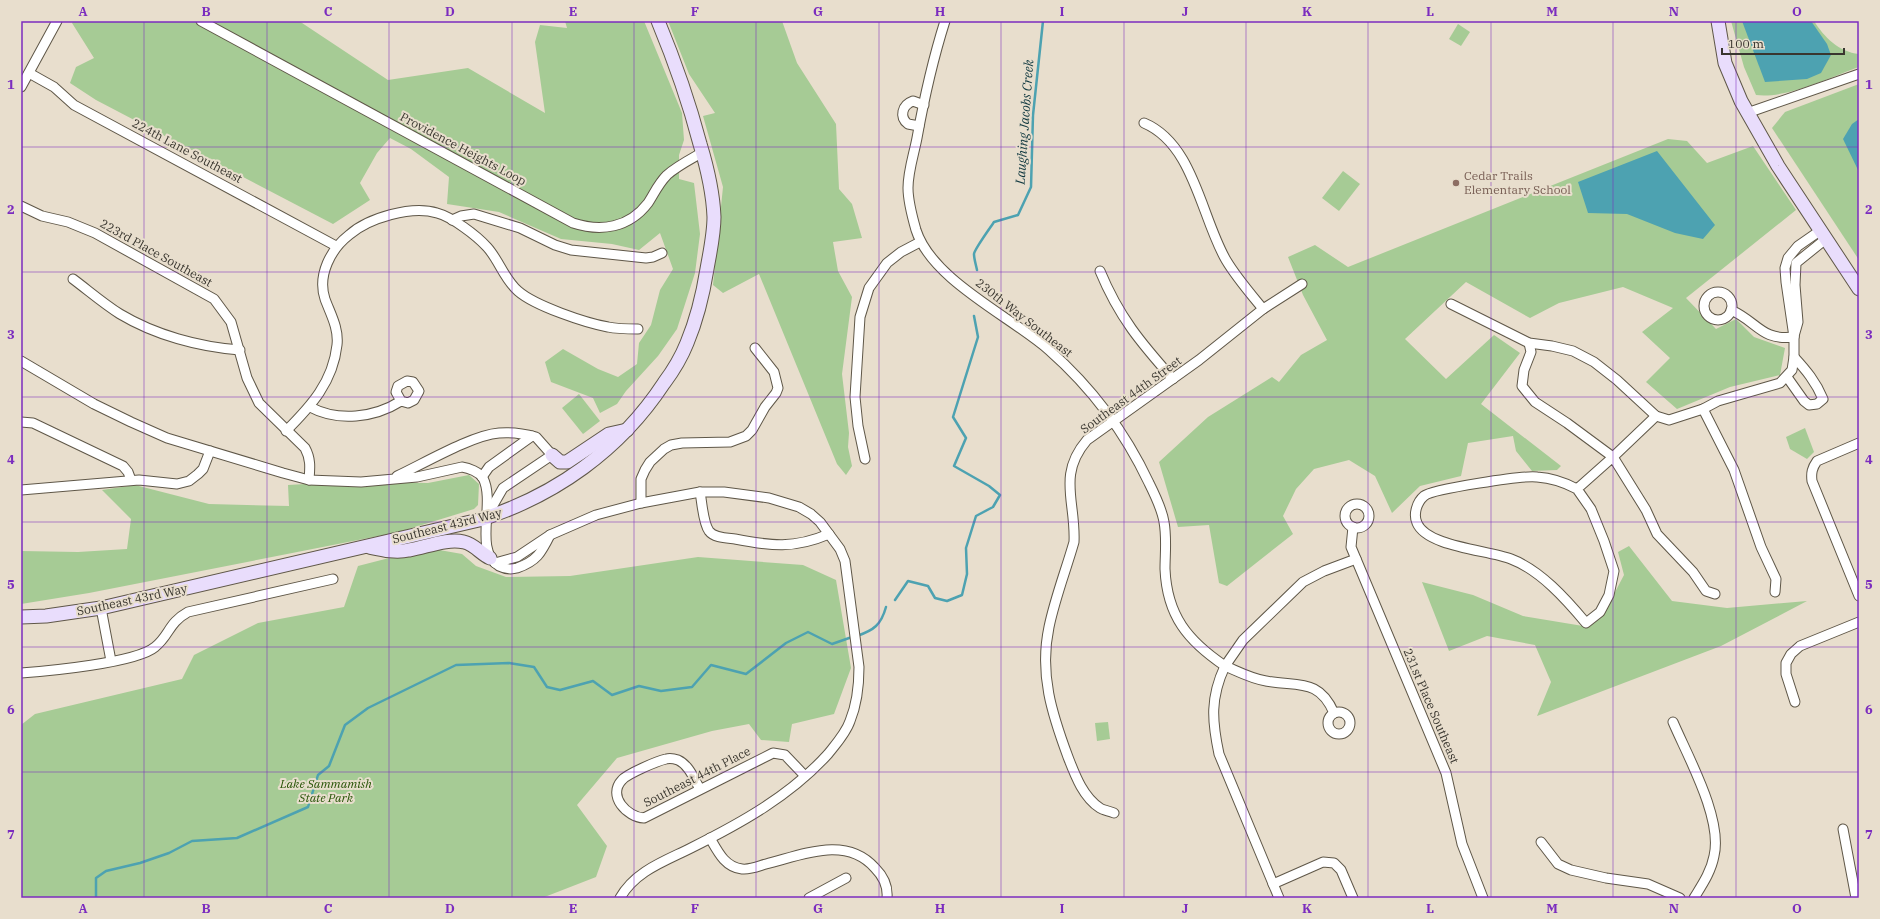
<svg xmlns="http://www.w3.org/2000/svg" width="1880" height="919" font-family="'IBM Plex Serif',serif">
  <rect width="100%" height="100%" fill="#e8decd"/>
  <g fill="#a6cb95">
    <path d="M73 21H299L388 80 468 68 545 113 535 42 540 25 567 28 565 21H644L682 113 684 140 679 155V179L694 183 700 234 695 273 677 329 658 356 626 391 617 404 600 413 593 398 551 382 545 362 563 349 598 369 618 377 637 364 639 343 651 325 660 290 673 269 660 233 639 250 612 244 561 239 499 212 447 204 449 177 411 149 390 138 377 153 360 183 370 200 333 224 96 100 70 83 76 67 94 58 72 23Z"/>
    <path d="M668 21H782L797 63 836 124 839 189 852 204 862 238 833 242 838 271 852 297 842 374 849 433 848 447 852 466 846 475 837 464 759 274 723 293 713 285 723 187 703 116 715 113 689 74Z"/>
    <path d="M1731 21H1814C1824 37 1839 52 1859 54V67C1830 77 1787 99 1756 95L1744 67Z"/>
    <path d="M1458 24 1470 32 1461 46 1449 39Z"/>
    <path d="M1859 84V260L1772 128 1785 112Z"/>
    <path d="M1668 139 1687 141 1707 163 1753 146 1796 210 1686 298 1716 329 1736 319 1754 337 1785 348 1780 375 1730 387 1677 409 1646 382 1670 358 1642 332 1673 308 1623 287 1559 303 1530 318 1466 282 1405 339 1446 379 1494 335 1520 353 1481 404 1561 466 1557 470 1532 471 1516 451 1513 436 1468 443 1461 476 1420 486 1392 513 1375 476 1349 460 1314 469 1296 489 1283 516 1293 534 1227 586 1219 583 1209 525 1178 527 1159 462 1208 417 1272 377 1279 382 1301 355 1327 340 1303 295 1288 257 1315 245 1348 267Z"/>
    <path d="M1343 171 1360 184 1339 211 1322 198Z"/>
    <path d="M579 394 600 421 583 434 562 408Z"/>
    <path d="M1805 428 1814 452 1807 459 1790 449 1786 437Z"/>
    <path d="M469 475 479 484 478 505 474 509 399 532 89 593 21 604V551L78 552 127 549 131 519 102 490 135 485 209 504 289 506 288 485 341 482 428 483Z"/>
    <path d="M1629 546 1672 601 1727 608 1807 601 1721 646 1537 716 1551 682 1535 645 1487 636 1449 651 1422 582 1473 595 1523 616 1589 627 1603 615 1624 575 1618 552Z"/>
    <path d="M428 548 462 554 476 566 506 577 570 576 698 557 803 565 836 580 851 668 834 714 792 724 789 742 761 740 749 724 712 731 617 758 577 805 607 846 596 877 542 898H21V725L35 714 182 679 194 655 258 623 344 607 358 566Z"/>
    <path d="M1108 722 1110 739 1097 741 1095 723Z"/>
  </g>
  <g fill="#4da2b1">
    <path d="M1742 21H1811L1827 44 1831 55 1821 73 1807 79 1765 82Z"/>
    <path d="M1859 119V172L1843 139 1852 124Z"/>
    <path d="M1657 151 1715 225 1703 239 1675 233 1627 214 1588 213 1578 182Z"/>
  </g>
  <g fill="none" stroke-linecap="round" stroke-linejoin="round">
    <g stroke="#4da2b1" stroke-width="2.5">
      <path d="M977 270C976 265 974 259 974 254 974 250 990 228 994 222L1018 215 1031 187 1033 115 1043 21"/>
      <path d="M895 600 908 581 928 586 935 598 947 601 962 595 967 574 966 548 976 516 993 507 1000 495 989 486 954 466 966 438 953 417 978 337 974 316"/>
      <path d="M857 636C874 630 881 625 886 607"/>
      <path d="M96 898V878L106 871 140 863 169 853 192 841 237 838 308 807 318 775 329 766 345 725 368 708 456 665 509 663 534 667 547 687 560 690 593 681 612 695 639 686 661 691 692 687 711 665 746 674 786 643 808 632 832 644 852 637"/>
    </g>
    <g stroke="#5f5748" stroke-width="11">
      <g id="minor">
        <path d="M201 21 573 223C601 232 629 228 648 203 654 194 658 184 667 175 677 166 691 159 703 152"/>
        <path d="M945 21C933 59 924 99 917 138 914 154 908 171 908 188 908 202 912 216 916 230 932 280 1010 316 1049 350 1091 387 1125 432 1149 483 1155 495 1162 509 1164 522 1167 538 1165 554 1165 569 1167 616 1188 641 1225 666 1210 698 1212 721 1219 754L1279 898"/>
        <path d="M29 73 54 87 74 105 336 246"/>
        <path d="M21 87 57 21"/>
        <path d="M1747 113 1859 74"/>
        <path d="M1144 123C1194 144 1201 217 1226 260 1236 277 1250 293 1263 309"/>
        <path d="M919 126 908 124C899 117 902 105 913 101L924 105"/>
        <path d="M21 206 42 216 68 222 95 233 214 299 231 322 247 378 259 403 305 448C311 459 310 468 309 480"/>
        <path d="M452 220 461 216 474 214 520 228 555 245 571 250 646 258 653 257 662 253"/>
        <path d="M1100 271C1119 317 1141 343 1173 379"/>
        <path d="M73 279C89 291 104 304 120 314 155 335 199 347 240 350"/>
        <circle cx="1718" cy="306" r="14"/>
        <path d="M1451 304 1529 343 1552 346 1573 351 1594 362 1617 380 1656 416 1669 420 1703 409 1718 401 1780 383 1792 370 1794 357V337L1786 282 1785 268 1788 258 1798 246 1821 230"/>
        <path d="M1731 310C1758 322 1761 341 1794 337"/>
        <path d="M1794 336 1798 322 1795 285 1796 263 1827 238"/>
        <path d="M1529 343 1531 352 1524 370 1522 386 1535 402 1567 423 1613 457 1656 416"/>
        <path d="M21 361 94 404 131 422 167 438 283 473 309 480 361 482 417 477 462 467C469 468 479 472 483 478 496 503 473 550 499 566 505 569 510 570 517 568 537 561 541 553 550 535"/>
        <path d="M1787 377 1804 401 1809 405 1817 404 1823 399C1816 382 1806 370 1794 357"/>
        <path d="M310 407C338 422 374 418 401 401L408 403 414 400 419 391 413 382 407 381 398 386 396 392 401 401"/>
        <path d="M1703 409 1734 470 1761 547 1776 579 1775 592"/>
        <path d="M21 422 33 423 123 466 128 472 131 480"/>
        <path d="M286 431C311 406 333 382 337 345 339 328 330 313 325 299 317 275 331 249 349 235 368 218 412 205 437 213 452 217 476 235 487 247 499 260 504 279 518 291 535 306 586 323 608 327 617 329 628 329 638 329"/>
        <path d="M1859 443 1817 461C1812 468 1811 473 1812 481L1859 596"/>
        <path d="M865 459 858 426 855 397 860 317 869 288 887 263 901 252 920 242"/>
        <path d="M397 476C423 464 472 435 499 433 511 432 525 434 536 437L552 455 503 488 488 514"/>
        <path d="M482 477 489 467 532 436"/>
        <path d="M1577 489 1591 509 1604 541 1614 571 1609 595 1600 612 1586 623C1566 599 1540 570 1511 559 1488 550 1427 547 1417 523 1413 514 1417 502 1424 496 1432 489 1525 475 1537 477 1552 478 1564 482 1577 489L1613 457 1646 510 1657 534 1693 572 1706 591 1715 594"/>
        <path d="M21 490 139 480 177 484 189 481 198 474 203 469 210 451"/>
        <path d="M700 492C702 502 703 523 709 531 714 538 727 538 735 539 771 546 794 549 829 534"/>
        <path d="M641 503V479L645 470 650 462 664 449 671 445 682 443 730 442 746 436 752 430 765 407 776 393 778 388 774 372 755 348"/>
        <circle cx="1357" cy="516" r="12"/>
        <path d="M1353 527 1351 547 1446 773 1462 844 1483 898"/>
        <path d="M495 563 517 557 550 535 596 515 641 503 700 492H724L769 498 799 507 811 514 820 522 840 549 845 561 859 667C859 685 857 704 850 721 846 733 836 744 828 754 790 796 741 823 691 848 665 861 635 871 620 898"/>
        <path d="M101 608 111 661"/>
        <path d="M21 673C48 671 136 663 155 647 170 635 168 623 188 612L333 579"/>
        <path d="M1795 702 1786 674V663L1791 654 1800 646 1859 622"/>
        <circle cx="1339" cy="723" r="11"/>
        <path d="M1334 713C1319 678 1298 687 1266 681 1252 679 1239 672 1225 666L1243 640 1303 582 1324 571 1356 559"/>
        <path d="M1673 722C1688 757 1723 819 1714 856 1711 872 1702 885 1694 898"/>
        <path d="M700 789C694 779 689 765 678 760 675 759 670 758 666 759 657 761 627 774 622 780 607 796 627 817 644 818L773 753 785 755 805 776"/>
        <path d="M1114 813C1109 811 1103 810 1100 808 1083 797 1075 775 1068 757 1052 714 1039 674 1049 627 1055 598 1066 570 1074 542 1076 502 1057 475 1087 440L1199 360 1263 309 1302 284"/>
        <path d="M1843 829 1856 898"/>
        <path d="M710 838C718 852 725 867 742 869 750 870 759 866 766 864 802 855 846 835 875 868 883 876 888 887 887 898"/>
        <path d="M1541 842 1558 864 1571 870 1606 878 1648 884 1680 898"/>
        <path d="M1273 884 1323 862 1334 863 1341 870 1353 898"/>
        <path d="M809 898 846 878"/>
      </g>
    </g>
    <g stroke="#5f5748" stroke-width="15">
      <g id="secondary">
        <path d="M1718 21 1725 63 1741 101 1778 166 1859 289"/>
        <path d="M552 455 560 462H567L609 434 627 430"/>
        <path d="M369 547C383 550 396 553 409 550 427 547 447 538 464 542 474 544 481 554 490 558"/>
        <path d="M21 617 46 616 101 608 479 520C555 496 620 450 664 383 673 371 681 358 687 343 697 319 703 294 707 269 710 252 714 234 714 217 713 192 707 167 700 144 689 102 675 62 658 21"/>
      </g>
    </g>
    <use href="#minor" stroke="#fff" stroke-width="9"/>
    <use href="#secondary" stroke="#e9ddfc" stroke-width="13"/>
  </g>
  <path fill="none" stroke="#7b2cbf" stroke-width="1" stroke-opacity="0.55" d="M144 21V898M267 21V898M389 21V898M512 21V898M634 21V898M756 21V898M879 21V898M1001 21V898M1124 21V898M1246 21V898M1368 21V898M1491 21V898M1613 21V898M1736 21V898M21 147H1859M21 272H1859M21 397H1859M21 522H1859M21 647H1859M21 772H1859"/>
  <circle fill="#8d6e63" stroke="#e8decd" stroke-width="1.5" cx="1456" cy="183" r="4"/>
  <g text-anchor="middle" stroke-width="4" stroke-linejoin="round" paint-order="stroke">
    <g font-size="12" fill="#39362f" stroke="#e8decd">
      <text transform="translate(463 149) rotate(28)" y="4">Providence Heights Loop</text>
      <text transform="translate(187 151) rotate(28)" y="4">224th Lane Southeast</text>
      <text transform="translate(156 253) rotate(29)" y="4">223rd Place Southeast</text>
      <text transform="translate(1024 318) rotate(38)" y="4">230th Way Southeast</text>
      <text transform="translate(1131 395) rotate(-36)" y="4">Southeast 44th Street</text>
      <text transform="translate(447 526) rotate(-14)" y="4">Southeast 43rd Way</text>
      <text transform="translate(132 600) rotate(-12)" y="4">Southeast 43rd Way</text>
      <text transform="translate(1431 706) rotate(67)" y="4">231st Place Southeast</text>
      <text transform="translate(697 777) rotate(-27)" y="4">Southeast 44th Place</text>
    </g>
    <g font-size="12" fill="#785e54" stroke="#e8decd" text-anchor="start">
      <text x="1464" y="180">Cedar Trails<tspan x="1464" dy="14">Elementary School</tspan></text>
    </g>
    <g font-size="12" font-style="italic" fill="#275406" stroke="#e8decd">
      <text x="326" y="788">Lake Sammamish<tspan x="326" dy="14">State Park</tspan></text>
    </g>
    <g font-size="13" font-style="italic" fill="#123a41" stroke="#e8decd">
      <text transform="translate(1024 122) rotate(-86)" y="5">Laughing Jacobs Creek</text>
    </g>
  </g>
  <rect width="1880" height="919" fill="none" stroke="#e8decd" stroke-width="44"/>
  <path d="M1722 48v6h122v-6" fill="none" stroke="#39362f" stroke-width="2"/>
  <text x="1728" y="48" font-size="12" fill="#39362f" stroke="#e8decd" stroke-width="3" paint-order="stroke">100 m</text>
  <rect x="22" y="22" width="1836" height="875" fill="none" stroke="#7b2cbf" stroke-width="1.5"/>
  <g font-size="13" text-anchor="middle" font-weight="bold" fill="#7b2cbf">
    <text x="83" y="16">A</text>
    <text x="206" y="16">B</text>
    <text x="328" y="16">C</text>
    <text x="450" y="16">D</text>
    <text x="573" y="16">E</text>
    <text x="695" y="16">F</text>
    <text x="818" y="16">G</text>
    <text x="940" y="16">H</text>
    <text x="1062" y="16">I</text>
    <text x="1185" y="16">J</text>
    <text x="1307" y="16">K</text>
    <text x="1430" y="16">L</text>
    <text x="1552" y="16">M</text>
    <text x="1674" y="16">N</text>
    <text x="1797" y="16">O</text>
    <text x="11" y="89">1</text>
    <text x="1869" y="89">1</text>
    <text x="11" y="214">2</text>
    <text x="1869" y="214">2</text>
    <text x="11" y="339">3</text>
    <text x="1869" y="339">3</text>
    <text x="11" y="464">4</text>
    <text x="1869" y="464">4</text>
    <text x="11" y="589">5</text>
    <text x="1869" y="589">5</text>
    <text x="11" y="714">6</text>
    <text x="1869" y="714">6</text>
    <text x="11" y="839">7</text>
    <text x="1869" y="839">7</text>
    <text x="83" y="913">A</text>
    <text x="206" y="913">B</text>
    <text x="328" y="913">C</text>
    <text x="450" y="913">D</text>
    <text x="573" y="913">E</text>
    <text x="695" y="913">F</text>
    <text x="818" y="913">G</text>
    <text x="940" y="913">H</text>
    <text x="1062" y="913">I</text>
    <text x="1185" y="913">J</text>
    <text x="1307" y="913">K</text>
    <text x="1430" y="913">L</text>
    <text x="1552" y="913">M</text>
    <text x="1674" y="913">N</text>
    <text x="1797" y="913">O</text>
  </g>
</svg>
